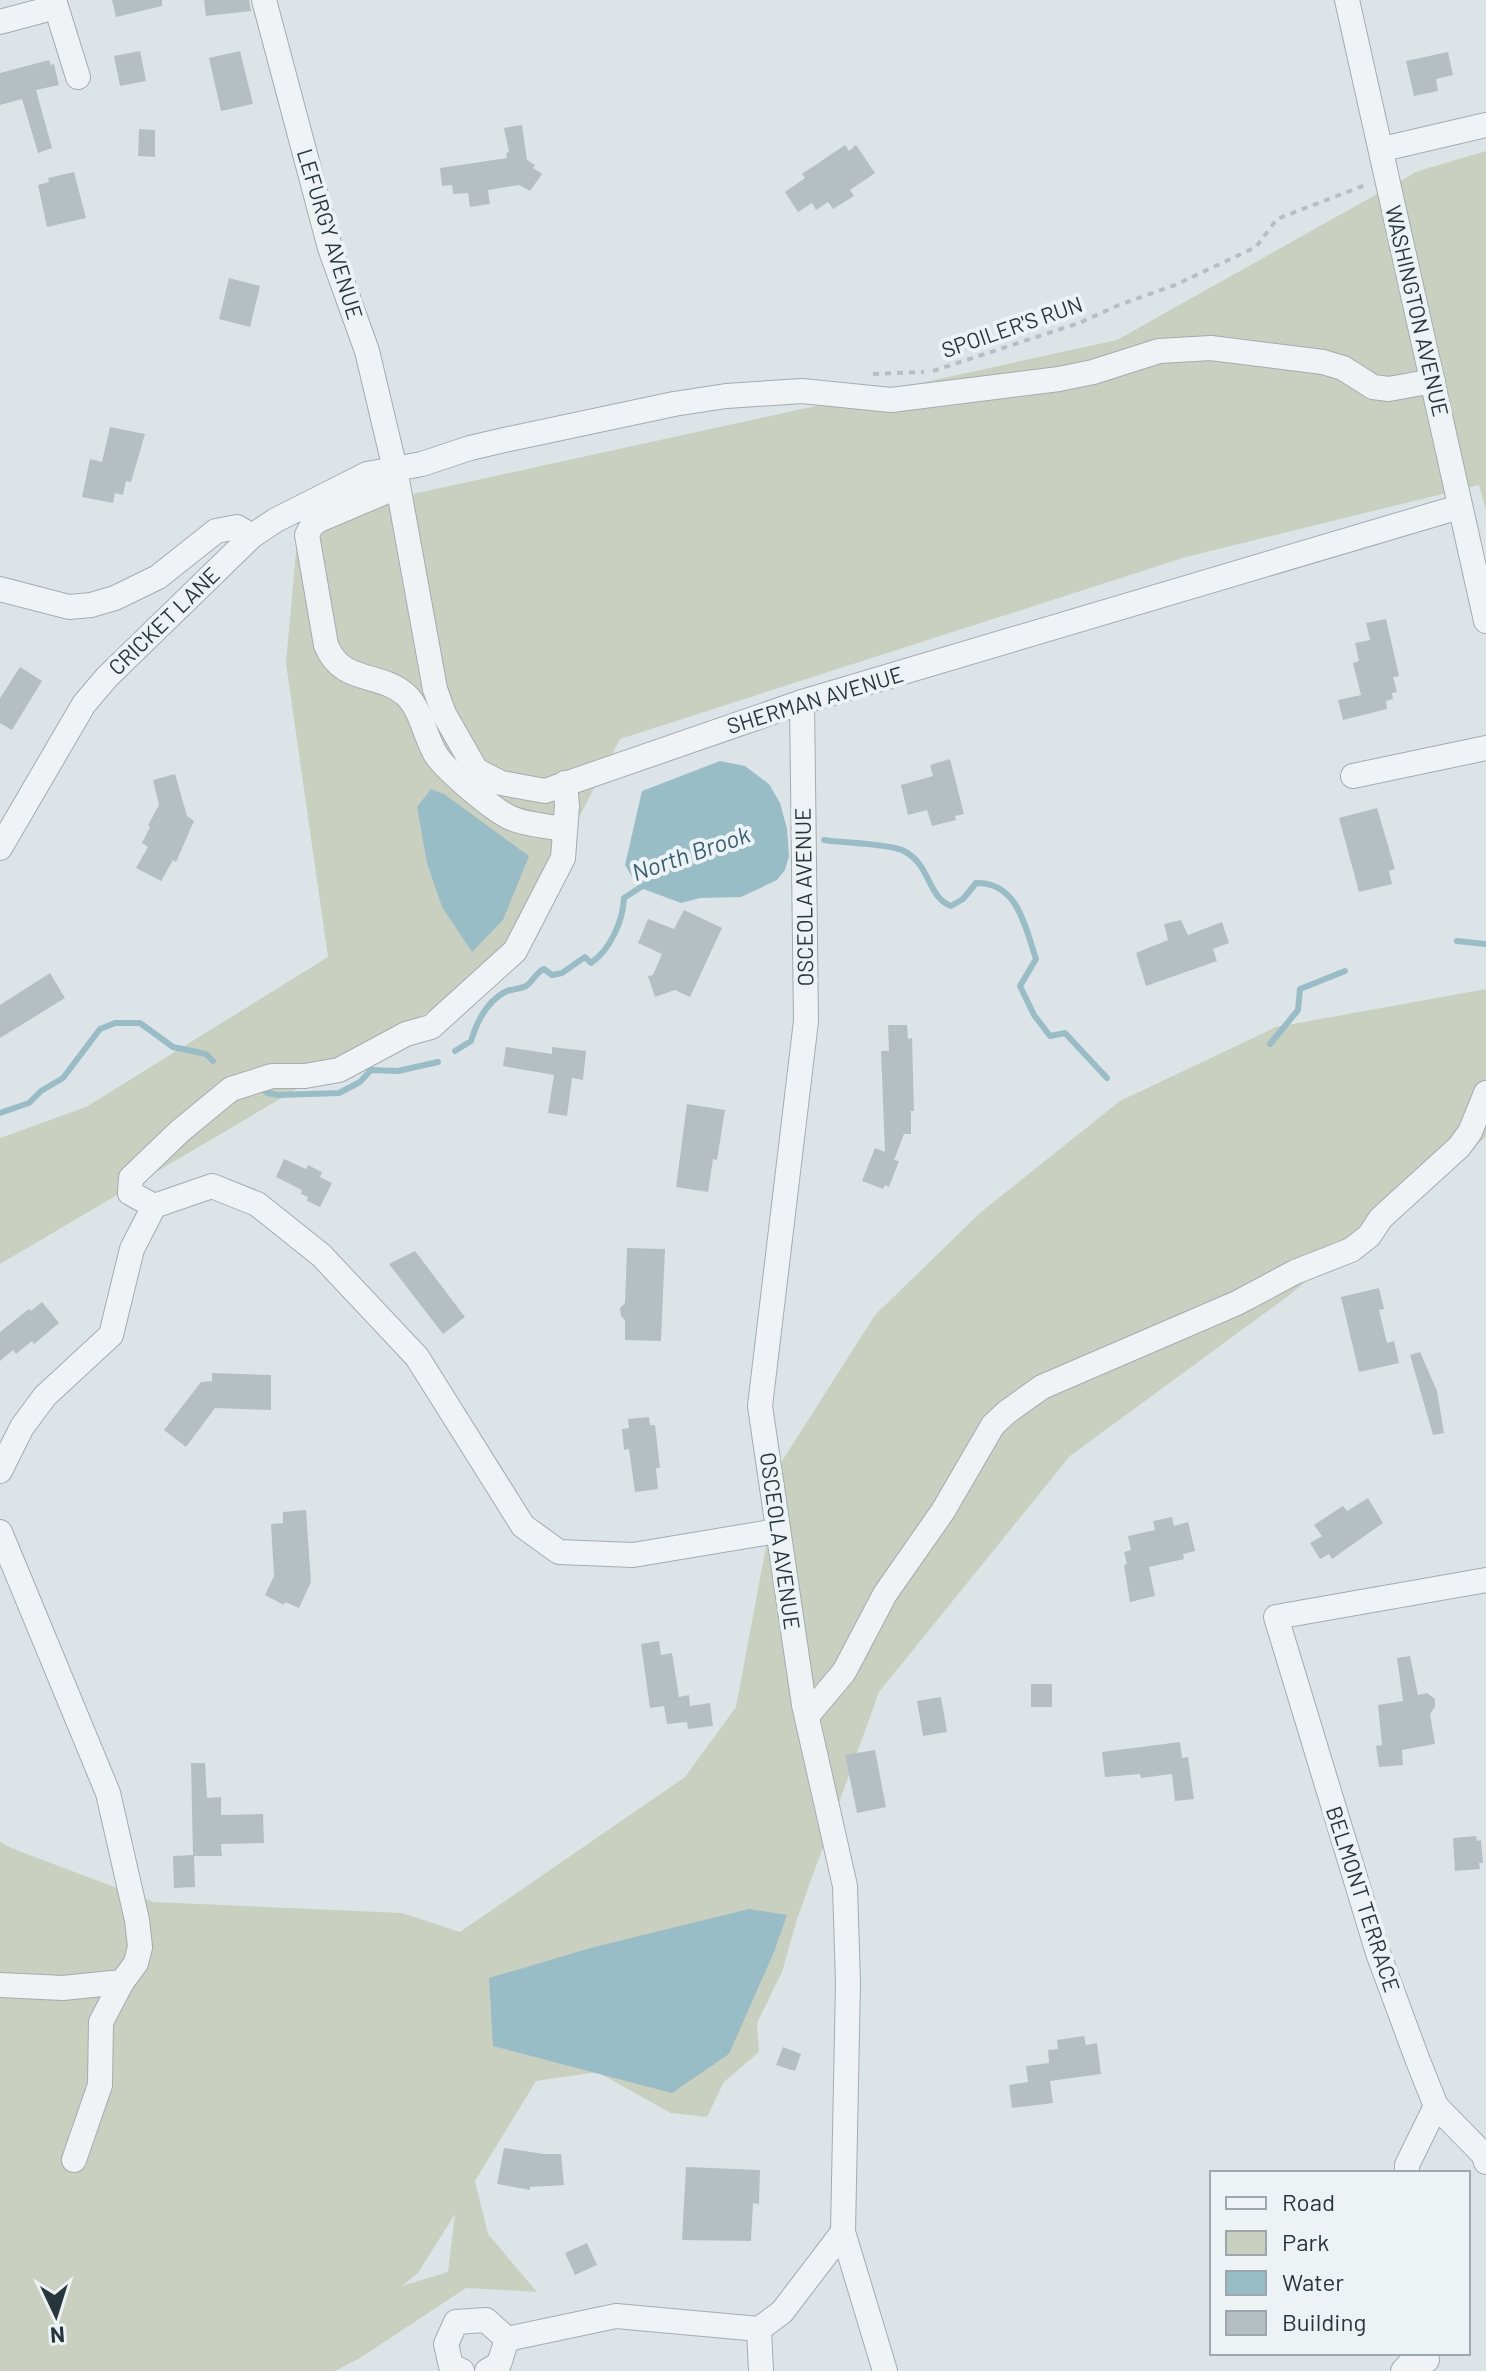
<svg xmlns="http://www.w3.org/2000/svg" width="1486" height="2371" font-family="Barlow,sans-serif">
  <rect width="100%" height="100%" fill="#dde4e7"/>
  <g fill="#c9d0bf" fill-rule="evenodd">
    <path d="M1486 151V510L1479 485 1186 557 620 739 499 970 0 1264V1138L86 1107 328 957 286 663 299 519 1117 340 1418 171Z"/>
    <path d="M1486 989V1137L1288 1296 1070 1456 879 1692 797 1919 782 1972 757 2023 759 2052 724 2082 707 2117 671 2113 597 2072 536 2081 475 2181 488 2234 537 2292 466 2288 360 2358 335 2371H0V1842L11 1848 154 1902 402 1913 460 1932 685 1777 736 1707 782 1461 875 1315 981 1212 1120 1101 1276 1027ZM455 2214 448 2272 402 2286 418 2273Z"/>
  </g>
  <g fill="#99bdc6">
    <path d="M720 761 745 766 769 784 780 803 787 829 789 856 785 870 777 880 741 897 700 898 681 903 638 887 625 865 642 791Z"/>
    <path d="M431 789 444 794 529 856 503 920 472 952 442 907 427 863 417 807Z"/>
    <path d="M749 1909 787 1915 774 1952 729 2054 672 2093 493 2046 489 1978 594 1947Z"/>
  </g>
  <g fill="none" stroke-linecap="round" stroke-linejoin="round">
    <g stroke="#99bdc6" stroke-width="6">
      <path d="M824 840C843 843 891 844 904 851 931 865 927 897 951 906L963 899 976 883C1018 882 1025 927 1036 959L1020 986 1034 1015 1050 1036 1065 1033 1107 1078"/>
      <path d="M1457 941 1486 944"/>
      <path d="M1270 1044 1298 1010 1300 989 1345 971"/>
      <path d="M455 1051 471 1041C477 1021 488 1000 507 991 513 989 520 989 526 986 533 982 535 973 544 969L552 975 562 973 585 957 591 963C610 950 623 921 624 898L644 885"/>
      <path d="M261 1087 267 1093 278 1095 339 1093 360 1082 371 1070 398 1071 438 1062"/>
      <path d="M0 1113 29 1103 41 1091 63 1078 100 1029 115 1023H140L173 1047 206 1054 213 1061"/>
    </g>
  </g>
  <g fill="#b5bfc3">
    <path d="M112 0H162V6L116 17Z"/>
    <path d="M204 0H249L251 11 206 16Z"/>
    <path d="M140 51 146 81 120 86 114 56Z"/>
    <path d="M240 51 253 104 221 111 209 58Z"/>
    <path d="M1448 52 1453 75 1436 79 1438 91 1414 96 1406 61Z"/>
    <path d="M49 60 51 65 54 64 59 85 36 90 52 148 38 153 22 99 0 105V73Z"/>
    <path d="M522 125 527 160 535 165 533 168 542 174 530 191 519 185 488 190 490 204 470 207 468 193 453 194 452 185 442 186 440 168 507 158 506 153 509 152 504 128Z"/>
    <path d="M139 129 155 130V157L138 156Z"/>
    <path d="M845 145 849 151 856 145 875 173 850 190 854 196 833 209 828 202 816 210 812 203 798 212 785 192 805 178 802 174Z"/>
    <path d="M74 172 86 218 47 227 38 185 49 182 48 178Z"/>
    <path d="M229 278 260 286 250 327 219 319Z"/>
    <path d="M110 427 145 434 131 482 126 481 123 495 115 493 113 503 82 497 90 459 102 462Z"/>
    <path d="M1386 619 1399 676 1393 677 1397 692 1392 693 1393 699 1386 701 1387 709 1343 720 1338 700 1361 695 1353 663 1359 661 1355 643 1370 640 1366 623Z"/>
    <path d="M20 667 42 681 12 730 0 723V698Z"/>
    <path d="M950 759 964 814 955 816 956 820 932 826 927 810 908 815 901 785 933 776 930 765Z"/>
    <path d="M175 774 187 816 194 821 176 862 173 860 161 881 136 868 148 847 142 843 150 827 148 825 159 805 153 780Z"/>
    <path d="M1377 808 1395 869 1389 871 1392 884 1359 892 1339 818Z"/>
    <path d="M684 910 722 928 690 997 675 990 655 997 648 976 653 975 662 954 638 943 648 919 674 929Z"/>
    <path d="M1181 920 1188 935 1222 922 1229 943 1213 949 1217 961 1146 986 1136 953 1168 940 1164 924Z"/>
    <path d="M50 973 65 998 0 1038V1005Z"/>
    <path d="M888 1025H907L908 1039 912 1038 914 1111H911V1134H904L894 1160 899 1161 889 1187 885 1185 883 1189 862 1181 875 1148 885 1152 881 1051H889Z"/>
    <path d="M506 1047 552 1054V1047L586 1051 583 1080 572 1078 567 1116 548 1113 554 1075 503 1066Z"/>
    <path d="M687 1104 725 1110 717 1160 713 1159 708 1192 676 1187Z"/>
    <path d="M284 1159 306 1169 308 1165 322 1172 320 1177 332 1183 320 1207 307 1201 308 1197 301 1194 302 1190 276 1177Z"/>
    <path d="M627 1248 665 1249 661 1341 625 1340V1320L621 1316 620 1308 625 1303Z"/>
    <path d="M415 1251 465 1317 443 1334 389 1264Z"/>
    <path d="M1379 1288 1384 1309 1379 1310 1387 1343 1394 1341 1399 1363 1359 1372 1341 1297Z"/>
    <path d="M42 1302 59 1323 34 1344 32 1341 16 1354 13 1350 0 1361V1332L29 1309 31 1311Z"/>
    <path d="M1420 1352 1437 1391 1444 1433 1433 1435 1410 1355Z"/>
    <path d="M212 1373 271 1375V1410L215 1408 186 1447 164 1430 201 1382 212 1381Z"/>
    <path d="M649 1417 650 1425H655L660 1468H656L658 1489 635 1492 629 1449 624 1450 622 1429 629 1428 628 1419Z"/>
    <path d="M1368 1498 1383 1523 1332 1559 1329 1554 1320 1559 1310 1543 1322 1536 1314 1525 1343 1506 1347 1511Z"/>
    <path d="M306 1510 311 1582 299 1608 285 1602 284 1605 265 1595 274 1576 271 1524 283 1523V1512Z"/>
    <path d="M1172 1517 1174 1526 1188 1522 1195 1551 1183 1554 1184 1559 1149 1567 1155 1596 1130 1602 1124 1565 1127 1564 1124 1552 1131 1550 1128 1536 1155 1530 1153 1521Z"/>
    <path d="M659 1641 661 1655 672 1653 679 1697 689 1695 690 1706 710 1703 713 1726 688 1729 687 1722 667 1724 664 1706 650 1708 641 1644Z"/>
    <path d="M1410 1656 1418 1695 1427 1693 1435 1699V1707L1430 1714 1435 1744 1402 1750 1403 1765 1379 1767 1376 1746 1382 1745 1378 1705 1403 1701 1397 1658Z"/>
    <rect x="1031" y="1684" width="21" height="23"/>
    <path d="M941 1697 947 1732 923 1736 917 1701Z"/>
    <path d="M1180 1742 1182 1758 1188 1757 1194 1799 1175 1801 1172 1774 1141 1778 1140 1774 1105 1777 1102 1752Z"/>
    <path d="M875 1750 886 1807 857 1813 845 1755Z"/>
    <path d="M191 1763H205L207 1798 221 1797V1815L263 1814 264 1843 221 1844 222 1856H194L195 1887 174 1888 173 1856 193 1855Z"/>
    <path d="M1476 1836 1477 1841 1481 1840 1483 1863H1479L1480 1869 1455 1871 1453 1838Z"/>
    <path d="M1084 2036 1086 2045 1097 2043 1101 2074 1050 2081 1053 2103 1012 2108 1009 2085 1028 2082 1026 2066 1049 2063 1048 2050 1058 2049 1057 2040Z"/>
    <path d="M783 2047 801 2054 795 2071 776 2065Z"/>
    <path d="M504 2148 544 2154H561L564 2185 530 2187V2190L497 2184Z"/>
    <path d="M686 2167 760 2170 759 2204 753 2203 751 2241 682 2240Z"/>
    <path d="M587 2243 597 2265 575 2275 565 2253Z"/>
  </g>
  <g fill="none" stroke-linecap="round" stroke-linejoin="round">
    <g stroke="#a3acb1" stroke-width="26">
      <g id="minor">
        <path d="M54 0 78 77"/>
        <path d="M264 0 330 248 367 351 395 469 435 689 444 714 476 770 501 783 545 791 802 702 1459 507"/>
        <path d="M1347 0 1486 621"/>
        <path d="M0 22 56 7"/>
        <path d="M1383 149 1486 125"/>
        <path d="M397 487 319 520 312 525 307 535 326 645C342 685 379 671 406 695 421 709 425 737 436 755 447 771 493 810 511 818 526 825 548 826 565 829"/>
        <path d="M0 589 69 607 91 605 115 598 158 577 216 531 237 527 252 536"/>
        <path d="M802 702 806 1021 760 1406 804 1705 845 1886 848 1983 843 2232 885 2371"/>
        <path d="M1353 776 1486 748"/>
        <path d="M0 848 84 704 107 677 252 536 276 520 367 474 422 464 470 448 509 439 674 404 726 396 802 391 891 400 1059 379 1093 372 1159 351 1211 348 1323 362 1343 368 1373 387 1389 389 1433 381"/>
        <path d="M154 1206 130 1193 131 1178 180 1131 231 1089 272 1076H305L339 1070 406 1034 431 1027 515 951 563 858 567 806 565 783"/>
        <path d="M0 1471 22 1427 45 1396 111 1335 132 1249 154 1206 212 1186 257 1204 321 1255 417 1357 523 1526 559 1552 633 1555 777 1531"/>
        <path d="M0 1532 108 1793 137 1920 140 1947 136 1963 122 1982 63 1988 0 1985"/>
        <path d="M1486 1580 1276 1617 1378 1953 1418 2061 1436 2106 1483 2154 1486 2162"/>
        <path d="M807 1716 844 1672 885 1594 943 1511 993 1425 1007 1412 1042 1387 1237 1303 1295 1272 1351 1250 1369 1236 1381 1218 1459 1147 1470 1132 1486 1093"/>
        <path d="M74 2160 100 2085 101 2022 122 1982"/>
        <path d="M1407 2173V2165L1436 2106"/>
        <path d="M507 2339 616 2316 759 2329"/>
        <path d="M462 2371 451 2366 446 2344 456 2322 486 2320 507 2339"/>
        <path d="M487 2371 499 2364 507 2339"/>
        <path d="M761 2371 759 2329 782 2312 843 2232"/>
        <path d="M1403 2371 1412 2361 1427 2360"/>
      </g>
    </g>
    <g stroke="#b8bec1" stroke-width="4" stroke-dasharray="6 6" stroke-linecap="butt">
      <path d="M933 371 1079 323 1119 305 1175 285 1256 247 1277 219 1368 184"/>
      <path d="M873 374 924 372"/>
    </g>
    <use href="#minor" stroke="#f0f3f5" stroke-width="24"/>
  </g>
  <g text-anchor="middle" stroke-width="8" stroke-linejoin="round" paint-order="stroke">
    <g font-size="22" fill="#27363d" stroke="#edf2f4">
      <text transform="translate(330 234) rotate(73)" y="8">LEFURGY AVENUE</text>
      <text transform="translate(1417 311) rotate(77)" y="8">WASHINGTON AVENUE</text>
      <text transform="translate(1012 327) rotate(-19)" y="8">SPOILER'S RUN</text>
      <text transform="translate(164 621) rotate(-44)" y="8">CRICKET LANE</text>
      <text transform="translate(815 700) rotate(-17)" y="8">SHERMAN AVENUE</text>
      <text transform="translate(804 897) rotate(-91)" y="8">OSCEOLA AVENUE</text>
      <text transform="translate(780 1541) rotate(82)" y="8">OSCEOLA AVENUE</text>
      <text transform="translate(1363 1899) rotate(72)" y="8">BELMONT TERRACE</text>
    </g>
    <g font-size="24" font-style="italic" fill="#33606f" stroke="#edf2f4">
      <text transform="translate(691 854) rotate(-19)" y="8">North Brook</text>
    </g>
  </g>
  <rect x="1210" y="2171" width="260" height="184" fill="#edf2f4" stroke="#9ea7ab" stroke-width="2"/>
  <rect x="1226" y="2197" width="40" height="12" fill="#f0f3f5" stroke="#9ea7ab" stroke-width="2"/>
  <text x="1282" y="2211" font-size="24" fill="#27363d">Road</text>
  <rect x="1226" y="2231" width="40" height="24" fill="#c9d0bf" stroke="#9ea7ab" stroke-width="2"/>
  <text x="1282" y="2251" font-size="24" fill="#27363d">Park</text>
  <rect x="1226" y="2271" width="40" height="24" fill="#99bdc6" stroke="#9ea7ab" stroke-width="2"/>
  <text x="1282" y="2291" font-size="24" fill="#27363d">Water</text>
  <rect x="1226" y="2311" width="40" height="24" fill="#b5bfc3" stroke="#9ea7ab" stroke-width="2"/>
  <text x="1282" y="2331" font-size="24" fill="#27363d">Building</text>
  <g transform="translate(56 2315) rotate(176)" stroke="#edf2f4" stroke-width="6" paint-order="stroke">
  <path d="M0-6L14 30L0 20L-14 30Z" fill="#27363d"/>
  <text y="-12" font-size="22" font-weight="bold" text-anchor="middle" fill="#27363d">N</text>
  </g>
</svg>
